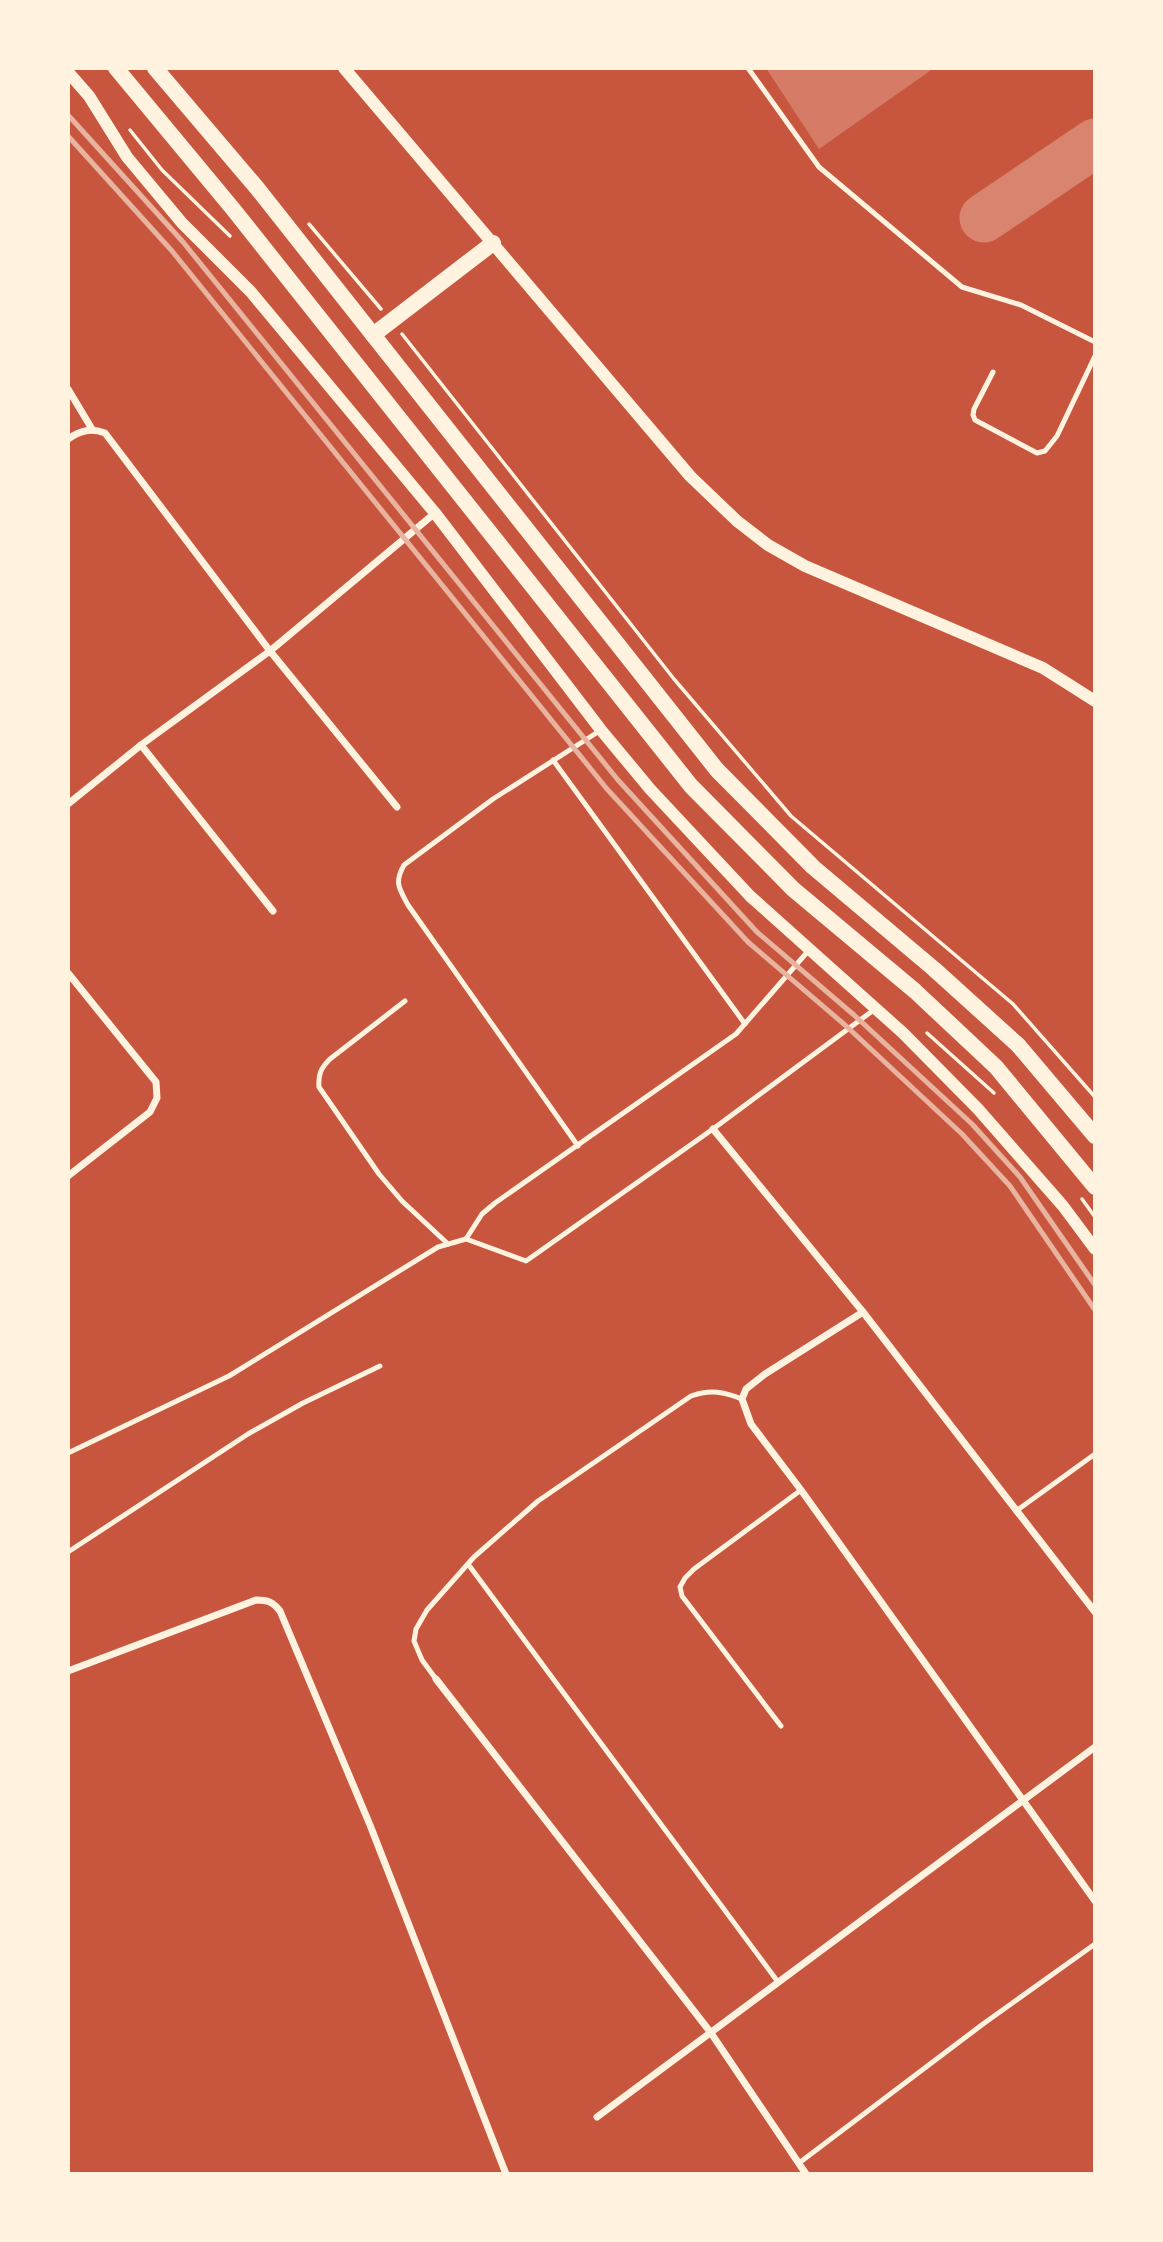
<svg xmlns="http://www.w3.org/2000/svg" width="1163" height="2242" font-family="Roboto,sans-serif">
  <rect width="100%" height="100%" fill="#c8553d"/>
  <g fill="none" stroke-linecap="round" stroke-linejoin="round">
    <path stroke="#d8846e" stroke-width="49" d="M984 218 1095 143"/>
  </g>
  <path fill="#d67c66" d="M766 68H934L819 149Z"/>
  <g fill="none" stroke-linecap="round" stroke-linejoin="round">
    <g stroke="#fff3e0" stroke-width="3.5">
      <path d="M130 130 162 170 230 236"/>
      <path d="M309 224 381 309"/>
      <path d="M402 334 674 679 791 816 1013 1004 1095 1097"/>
      <path d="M927 1033 994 1093"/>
      <path d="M1082 1199 1095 1217"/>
    </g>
    <g stroke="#fff3e0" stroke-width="5">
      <path d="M748 68 819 167 962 287 1021 305 1095 342"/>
      <path d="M993 372 974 409 973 415 975 420 1037 453 1045 451 1057 436 1095 356"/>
      <path d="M553 760 745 1024"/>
      <path d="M405 1001 330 1059C321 1068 318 1074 319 1087L379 1174 402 1201 448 1244"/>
      <path d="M578 1146 408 905C399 888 394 883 404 865L493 799 601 730"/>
      <path d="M466 1239 482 1214 495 1203 736 1034 809 950"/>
      <path d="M68 1453 229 1376 438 1247 466 1239 526 1261 713 1129 875 1009"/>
      <path d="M1016 1511 1095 1454"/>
      <path d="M68 1552 248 1434 303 1403 380 1366"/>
      <path d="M468 1564 778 1982"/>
      <path d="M436 1679 422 1660 414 1641 416 1629 427 1610 474 1557 538 1501 691 1396C711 1389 724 1392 742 1399"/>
      <path d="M781 1726 682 1596 680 1587 685 1578 694 1569 801 1490"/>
      <path d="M799 2163 983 2024 1095 1944"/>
    </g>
    <g stroke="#fff3e0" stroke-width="7">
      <path d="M68 389 92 429"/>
      <path d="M68 439C81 430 91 428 105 433L270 651 435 513"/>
      <path d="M141 745 273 911"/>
      <path d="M68 804 141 745 270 651 397 807"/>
      <path d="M68 973 156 1082 157 1098 150 1112 68 1176"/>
      <path d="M713 1129 863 1312 1095 1612"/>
      <path d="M863 1312 765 1374 746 1389 742 1399 751 1424 801 1490 1095 1901"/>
      <path d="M68 1671 256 1600C268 1600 273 1602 280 1611L370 1825 506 2174"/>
      <path d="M436 1679 711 2033 806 2174"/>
      <path d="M597 2117 1095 1747"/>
    </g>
    <g stroke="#fff3e0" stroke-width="12">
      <path d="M344 68 690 476 737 521 768 545 805 566 1043 668 1095 701"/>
      <path d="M68 72 89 96 127 157 182 223 251 292 435 513 601 730 650 789 750 896 903 1033 978 1109 1063 1206 1095 1249"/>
    </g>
    <g stroke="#fff3e0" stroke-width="16">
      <path d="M116 68 233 209 691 786 793 889 915 991 996 1067 1095 1187"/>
      <path d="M155 68 257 188 717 770 813 867 934 969 1018 1045 1095 1136"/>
      <path d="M373 335 493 243"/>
    </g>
    <g stroke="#e9b49f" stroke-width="5">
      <path d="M68 115 183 242 618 780 757 932 854 1015 972 1124 1020 1177 1095 1285"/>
      <path d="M68 136 172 251 607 789 748 942 845 1025 962 1134 1010 1186 1095 1310"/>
    </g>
  </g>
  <rect width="1163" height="2242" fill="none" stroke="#fff3e0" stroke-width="140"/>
</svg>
